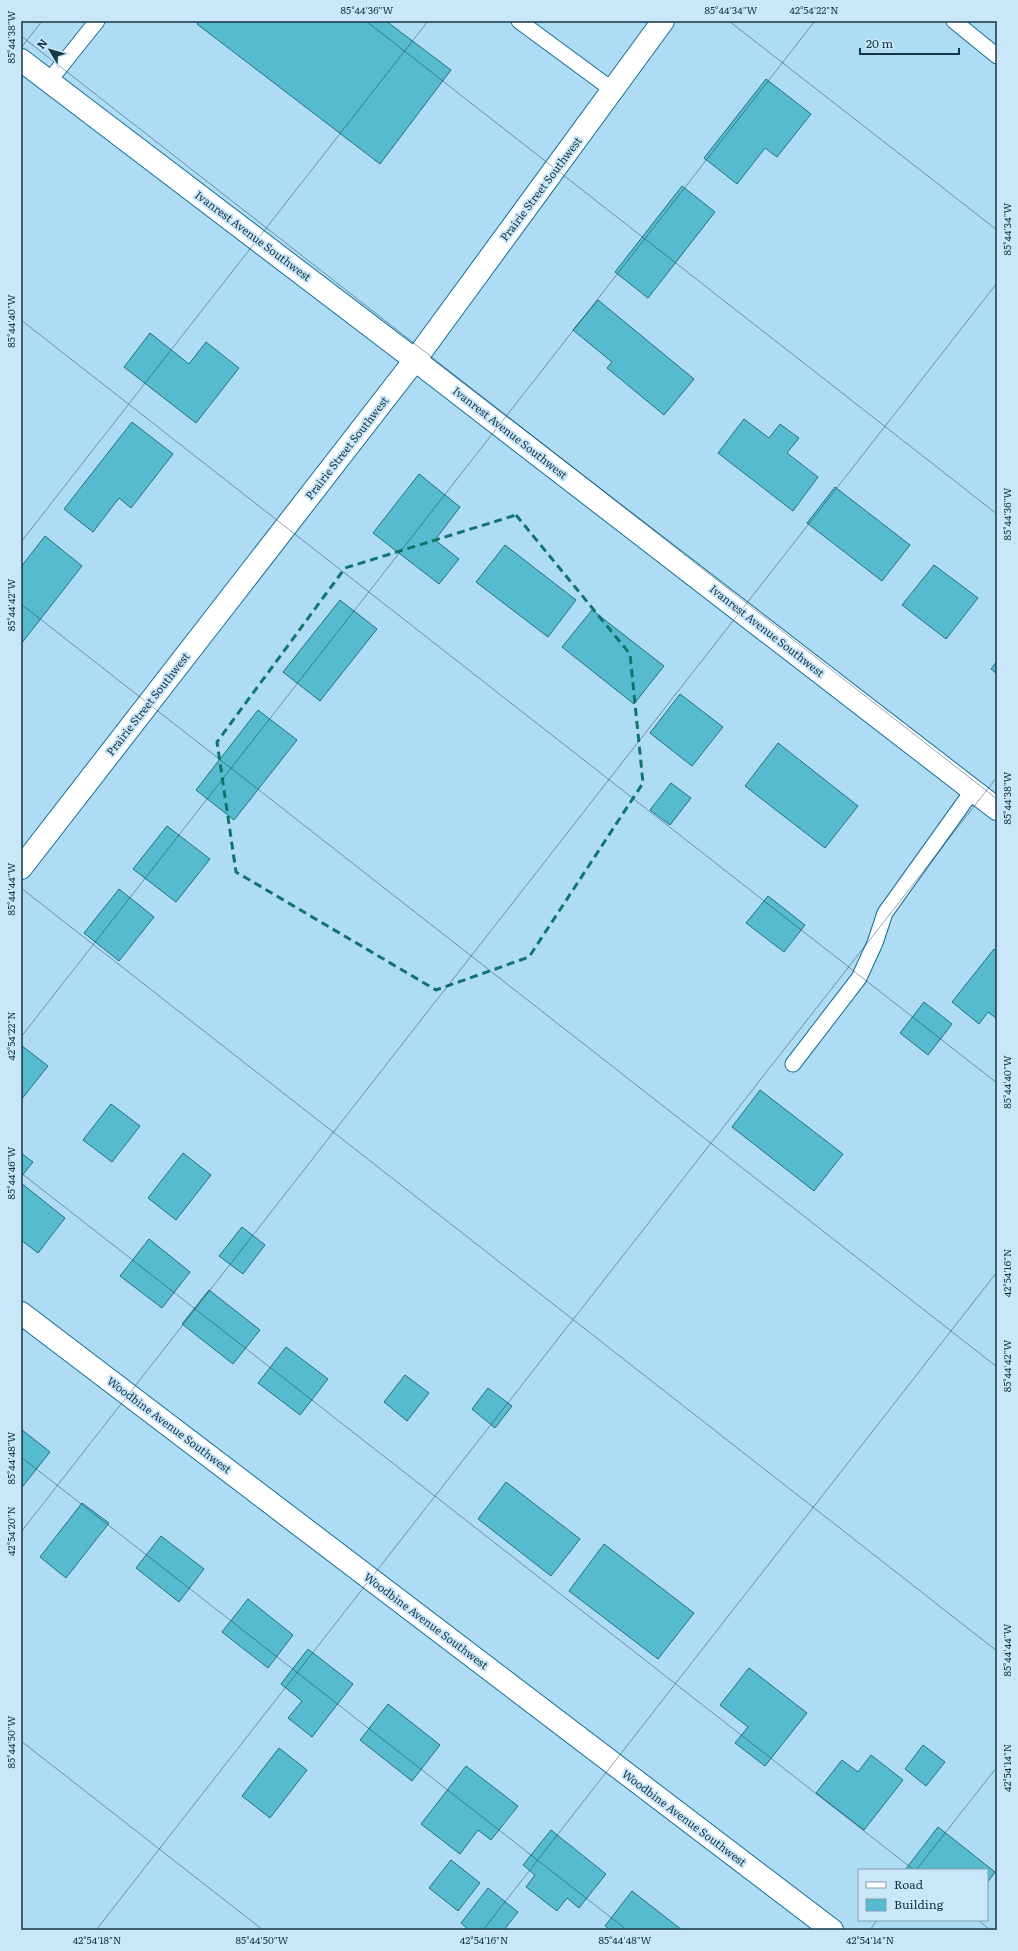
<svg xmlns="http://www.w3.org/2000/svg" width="1018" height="1951" font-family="Literata,serif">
  <rect width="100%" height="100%" fill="#afdcf5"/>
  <g fill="#56bbce" stroke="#217280">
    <path d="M199 21H386L451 70 380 164 197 24Z"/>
    <path d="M766 79 811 114 777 157 765 148 737 184 704 158Z"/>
    <path d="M682 186 715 212 648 298 615 272Z"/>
    <path d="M598 300 694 379 664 415 607 368 612 362 573 330Z"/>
    <path d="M150 333 189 364 206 342 239 368 196 423 124 367Z"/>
    <path d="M744 419 769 438 780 424 799 438 787 453 818 477 793 511 718 453Z"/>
    <path d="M132 422 173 454 131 508 119 498 93 532 64 509Z"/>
    <path d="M419 474 460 507 435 540 459 559 439 584 373 533Z"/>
    <path d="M835 487 910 545 882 581 807 523Z"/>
    <path d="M45 536 82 566 21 644V567Z"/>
    <path d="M505 545 576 600 548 637 476 582Z"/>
    <path d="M934 565 978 598 946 639 902 605Z"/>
    <path d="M340 600 377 629 320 701 283 672Z"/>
    <path d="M592 610 664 666 634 704 562 647Z"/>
    <path d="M997 661V674L991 669Z"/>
    <path d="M680 694 723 727 692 766 650 733Z"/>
    <path d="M258 710 297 740 234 820 196 790Z"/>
    <path d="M778 743 858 806 825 848 745 786Z"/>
    <path d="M671 783 691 798 670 825 650 810Z"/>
    <path d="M167 826 210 859 176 902 133 869Z"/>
    <path d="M119 889 154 917 119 961 84 933Z"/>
    <path d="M768 896 805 925 784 952 746 923Z"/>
    <path d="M994 949 997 951V1019L988 1012 979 1024 952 1002Z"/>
    <path d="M924 1002 952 1024 928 1055 900 1033Z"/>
    <path d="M21 1045 48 1066 21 1100Z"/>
    <path d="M760 1090 843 1154 814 1191 732 1127Z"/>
    <path d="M111 1104 140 1126 112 1162 83 1140Z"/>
    <path d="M21 1153 33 1162 21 1177Z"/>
    <path d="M183 1153 211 1175 176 1220 148 1198Z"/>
    <path d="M21 1183 65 1218 38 1253 21 1240Z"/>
    <path d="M242 1227 265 1245 243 1274 219 1256Z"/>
    <path d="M149 1239 190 1272 162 1308 120 1276Z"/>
    <path d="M209 1290 260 1330 233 1364 182 1324Z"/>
    <path d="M286 1347 328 1379 300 1415 258 1383Z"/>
    <path d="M405 1375 429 1393 407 1421 384 1402Z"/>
    <path d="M488 1388 512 1406 495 1428 472 1409Z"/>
    <path d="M21 1429 50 1452 23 1486 21 1484Z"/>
    <path d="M506 1482 580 1539 551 1576 478 1519Z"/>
    <path d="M82 1503 109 1523 66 1578 40 1557Z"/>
    <path d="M161 1536 204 1569 179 1602 136 1568Z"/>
    <path d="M604 1544 694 1613 658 1659 569 1591Z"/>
    <path d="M248 1599 293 1635 268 1668 222 1632Z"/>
    <path d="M308 1649 353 1684 312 1737 288 1718 302 1701 281 1684Z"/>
    <path d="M749 1668 807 1713 765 1766 735 1743 748 1727 720 1705Z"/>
    <path d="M388 1704 440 1745 412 1781 360 1740Z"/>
    <path d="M923 1745 945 1762 926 1786 905 1769Z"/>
    <path d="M279 1748 307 1770 270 1818 242 1796Z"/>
    <path d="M871 1755 903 1780 864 1830 816 1793 842 1760 858 1772Z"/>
    <path d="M466 1766 518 1806 491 1840 478 1830 460 1854 421 1824Z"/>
    <path d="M938 1827 995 1872 987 1883V1870H905Z"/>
    <path d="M551 1830 606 1874 579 1908 567 1898 557 1911 526 1887 535 1875 523 1865Z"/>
    <path d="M451 1860 480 1883 458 1911 429 1888Z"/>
    <path d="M488 1888 518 1912 504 1930H469L461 1923Z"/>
    <path d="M632 1891 682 1930H610L605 1926Z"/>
  </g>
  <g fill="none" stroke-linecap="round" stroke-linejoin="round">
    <g stroke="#146f94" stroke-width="17">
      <g id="service">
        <path d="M519 21 614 91"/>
        <path d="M954 21 997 56"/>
        <path d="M49 81 97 21"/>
        <path d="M793 1064 859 978 875 943 885 913 973 790"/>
      </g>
    </g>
    <g stroke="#146f94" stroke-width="24">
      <path id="minor" d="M21 1313 832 1930"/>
    </g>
    <g stroke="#146f94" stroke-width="24">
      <g id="tertiary">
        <path d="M21 60 415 360 997 809"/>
        <path d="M21 868 415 360 663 21"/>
      </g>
    </g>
    <use href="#service" stroke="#fff" stroke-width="15"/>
    <use href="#minor" stroke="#fff" stroke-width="22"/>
    <use href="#tertiary" stroke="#fff" stroke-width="22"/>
  </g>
  <path fill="none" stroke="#0f766e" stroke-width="3" stroke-dasharray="8 5" stroke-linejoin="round" d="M516 515 630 654 643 783 529 957 436 990 236 872 217 742 345 568Z"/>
  <path fill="none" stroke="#143646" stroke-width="1" stroke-opacity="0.45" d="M366 21 997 514M729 21 997 230M21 36 997 799M21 48 42 21M21 320 997 1083M21 542 428 21M21 604 997 1367M21 888 997 1651M21 1037 815 21M21 1173 914 1870M21 1457 627 1930M21 1532 997 283M21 1741 263 1930M916 1870 997 1767M978 1920 990 1930M96 1930 997 777M483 1930 997 1272M870 1930 877 1920"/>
  <g text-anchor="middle" stroke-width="4" stroke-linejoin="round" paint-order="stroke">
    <g font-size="11" fill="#143646" stroke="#c9e7f8">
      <text transform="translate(541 189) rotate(-53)" y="4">Prairie Street Southwest</text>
      <text transform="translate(253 236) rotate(37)" y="4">Ivanrest Avenue Southwest</text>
      <text transform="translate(510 433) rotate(38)" y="4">Ivanrest Avenue Southwest</text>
      <text transform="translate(347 448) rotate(-52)" y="4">Prairie Street Southwest</text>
      <text transform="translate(767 631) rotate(38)" y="4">Ivanrest Avenue Southwest</text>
      <text transform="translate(148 704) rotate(-52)" y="4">Prairie Street Southwest</text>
      <text transform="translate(169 1425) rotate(37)" y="4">Woodbine Avenue Southwest</text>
      <text transform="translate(426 1621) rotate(37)" y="4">Woodbine Avenue Southwest</text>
      <text transform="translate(684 1818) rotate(37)" y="4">Woodbine Avenue Southwest</text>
    </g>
  </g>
  <rect width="1018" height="1951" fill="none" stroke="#c9e7f8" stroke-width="44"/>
  <rect x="858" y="1869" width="130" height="52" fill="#c9e7f8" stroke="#81a0b1"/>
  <rect x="866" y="1882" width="20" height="6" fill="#ffffff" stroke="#81a0b1"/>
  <text x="894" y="1889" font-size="12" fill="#143646">Road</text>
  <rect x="866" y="1899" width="20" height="12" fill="#56bbce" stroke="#81a0b1"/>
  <text x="894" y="1909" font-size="12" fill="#143646">Building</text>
  <g transform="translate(50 50) rotate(308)" stroke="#c9e7f8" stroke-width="3" paint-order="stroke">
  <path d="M0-3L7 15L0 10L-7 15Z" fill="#143646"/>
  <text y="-6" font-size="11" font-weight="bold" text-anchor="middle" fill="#143646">N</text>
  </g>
  <path d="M860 48v6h99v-6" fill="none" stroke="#143646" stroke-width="2"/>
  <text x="866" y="48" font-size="12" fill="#143646" stroke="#c9e7f8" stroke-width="3" paint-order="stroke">20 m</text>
  <rect x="22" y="22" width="974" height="1907" fill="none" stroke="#143646" stroke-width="1.5"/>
  <g font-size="10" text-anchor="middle" fill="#143646">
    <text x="367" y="14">85°44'36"W</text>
    <text x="731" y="14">85°44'34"W</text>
    <text x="814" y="14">42°54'22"N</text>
    <text transform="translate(11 37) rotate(-90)" y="4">85°44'38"W</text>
    <text transform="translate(1007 229) rotate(-90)" y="4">85°44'34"W</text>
    <text transform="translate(11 321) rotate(-90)" y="4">85°44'40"W</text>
    <text transform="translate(1007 514) rotate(-90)" y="4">85°44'36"W</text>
    <text transform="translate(11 605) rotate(-90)" y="4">85°44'42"W</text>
    <text transform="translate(1007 798) rotate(-90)" y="4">85°44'38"W</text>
    <text transform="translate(11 889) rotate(-90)" y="4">85°44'44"W</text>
    <text transform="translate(11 1036) rotate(-90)" y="4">42°54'22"N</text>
    <text transform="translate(1007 1082) rotate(-90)" y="4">85°44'40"W</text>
    <text transform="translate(11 1173) rotate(-90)" y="4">85°44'46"W</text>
    <text transform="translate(1007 1273) rotate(-90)" y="4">42°54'16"N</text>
    <text transform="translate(1007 1366) rotate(-90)" y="4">85°44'42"W</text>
    <text transform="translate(11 1458) rotate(-90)" y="4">85°44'48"W</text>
    <text transform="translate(11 1531) rotate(-90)" y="4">42°54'20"N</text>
    <text transform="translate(1007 1650) rotate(-90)" y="4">85°44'44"W</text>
    <text transform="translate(11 1742) rotate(-90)" y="4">85°44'50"W</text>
    <text transform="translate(1007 1768) rotate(-90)" y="4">42°54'14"N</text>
    <text x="97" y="1944">42°54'18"N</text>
    <text x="262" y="1944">85°44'50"W</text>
    <text x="484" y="1944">42°54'16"N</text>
    <text x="625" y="1944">85°44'48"W</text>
    <text x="870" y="1944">42°54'14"N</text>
  </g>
</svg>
